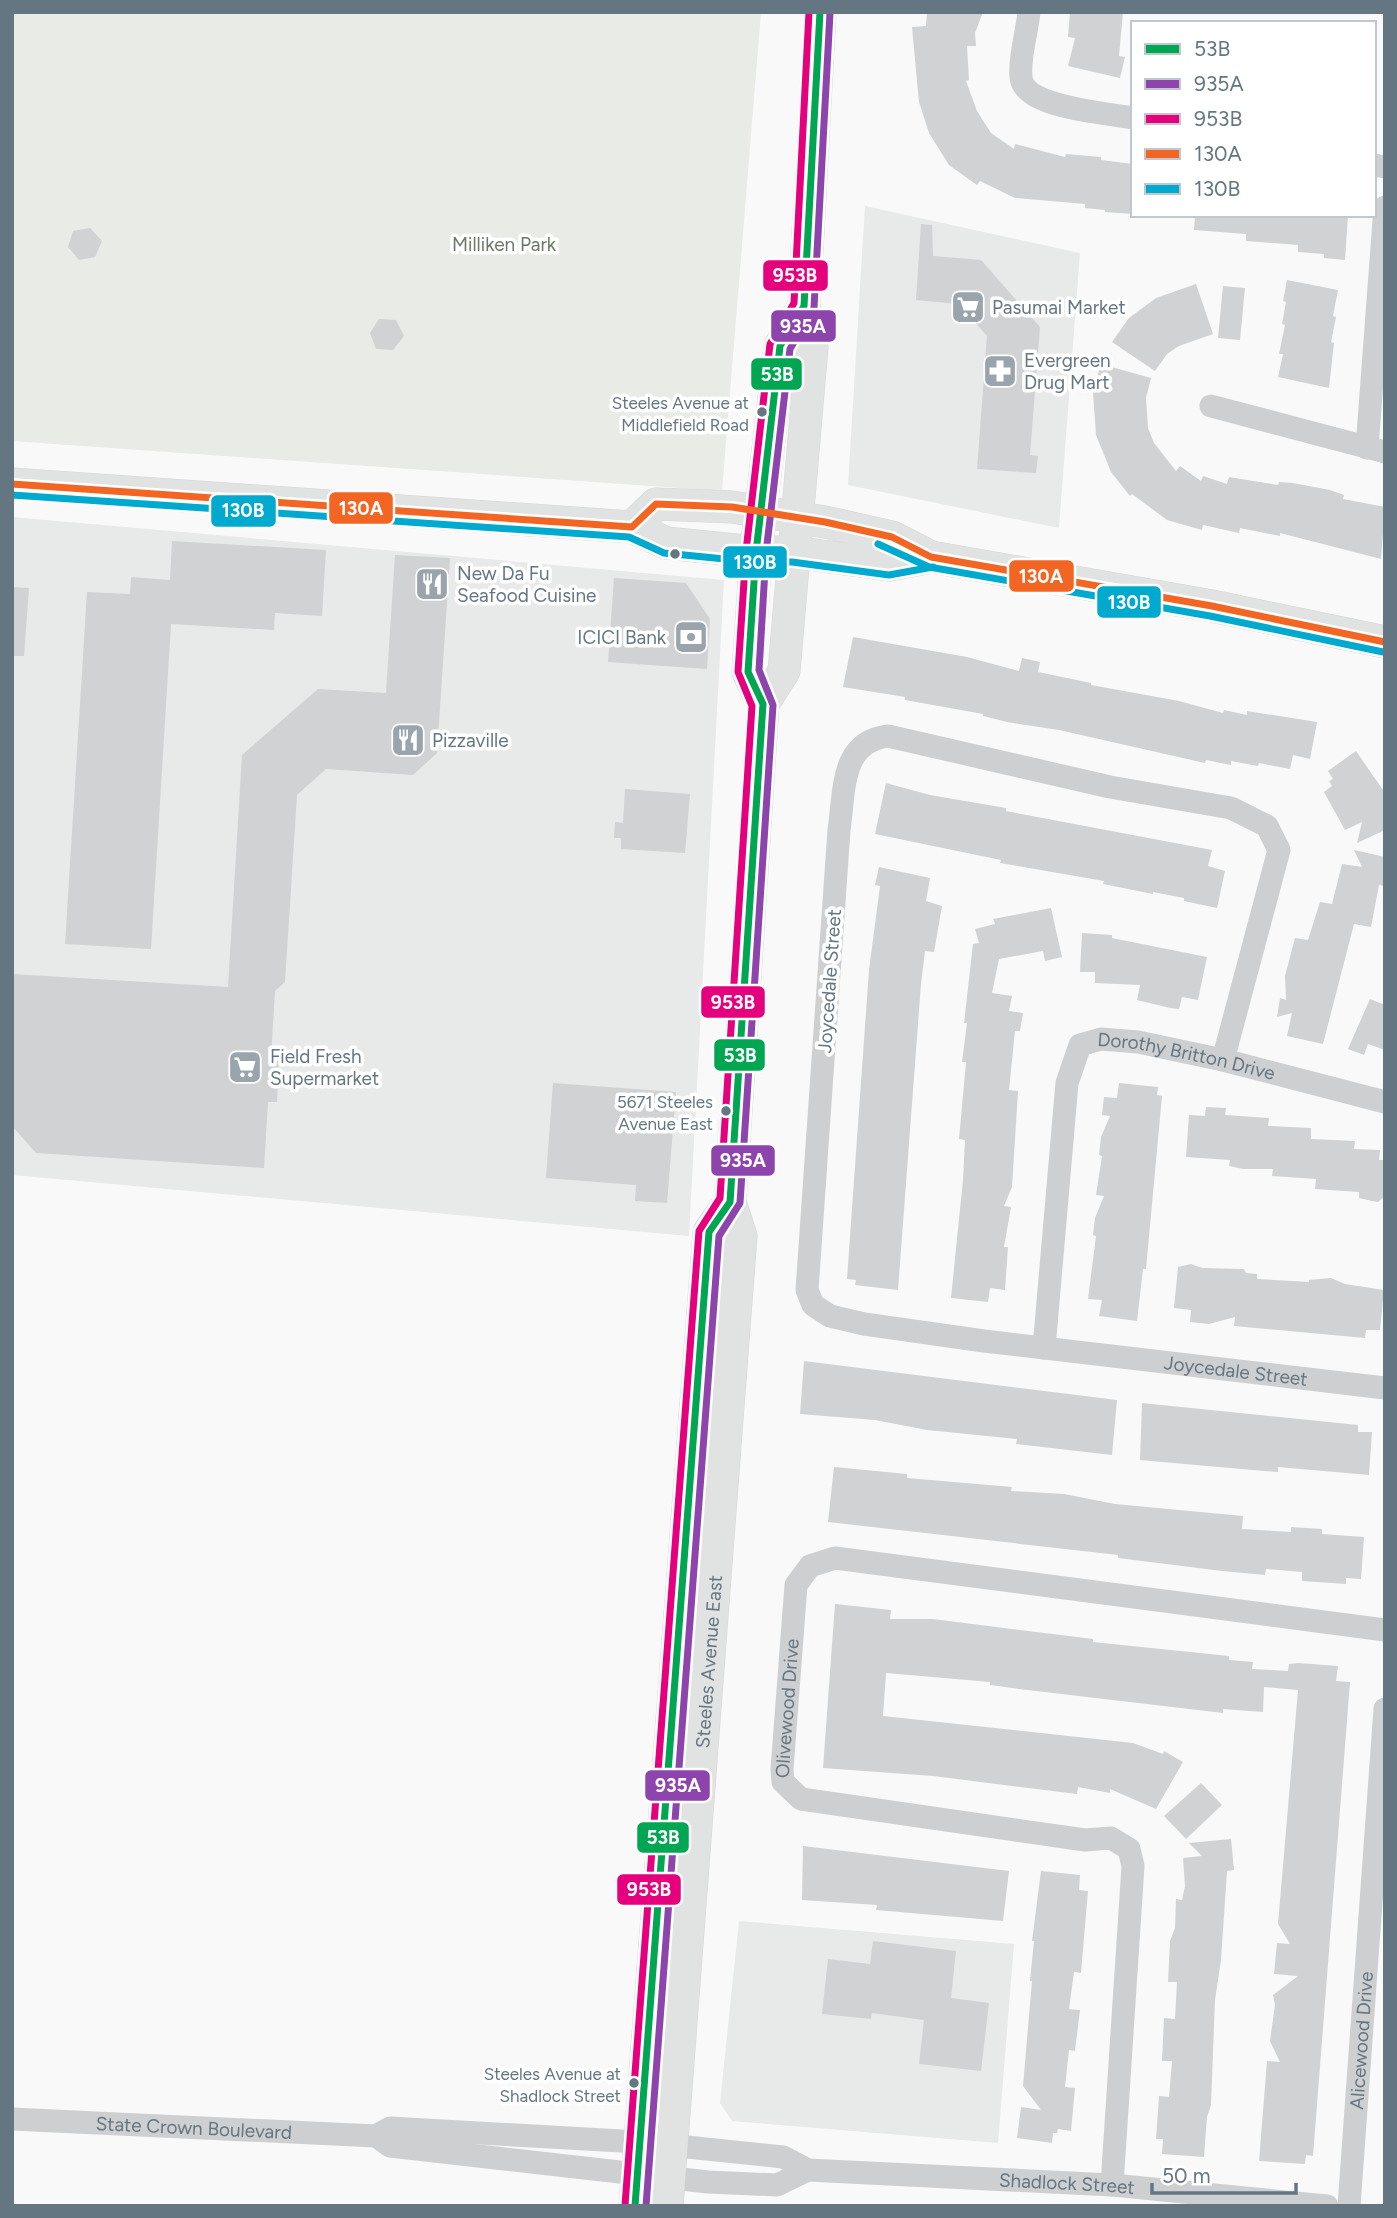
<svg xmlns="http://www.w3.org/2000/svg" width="1397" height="2218" font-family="Figtree,sans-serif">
  <rect width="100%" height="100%" fill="#f9f9f9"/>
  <g fill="#e8e9e9">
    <path d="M865 206 1080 253 1059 528 848 485Z"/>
    <path d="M12 517 724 580 689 1236 12 1175Z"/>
    <path d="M739 1921 1014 1944 998 2143 732 2121 720 2103Z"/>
  </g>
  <path fill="#e8ebe6" d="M12 12H761L722 491 12 441Z"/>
  <g fill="#d0d2d3">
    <path d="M927 12H983L975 33 976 46H967L969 80 966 81 977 111 991 133 1014 149 1015 144 1065 157 1066 154 1101 157V160L1133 164V214L1105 212V210L1085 208V204L1015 198 980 181 977 185 949 165 929 133 919 102 912 27 926 26Z"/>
    <path d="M1070 12H1123L1119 56 1125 57 1120 78 1068 66 1075 38 1068 37Z"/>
    <path d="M1195 215H1348L1345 260 1324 258V254L1298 252V245L1246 241V234L1194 230Z"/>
    <path d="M921 224 932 225 933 256 981 260 1040 327 1030 455 1038 456 1036 473 977 469 987 336 959 304 916 300Z"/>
    <path d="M90 228 102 241 95 257 79 260 68 247 73 231Z"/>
    <path d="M1287 280 1338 290 1333 316 1336 317 1331 342 1334 343 1329 388 1278 377 1283 354H1279L1285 325 1282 324 1286 302 1283 301Z"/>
    <path d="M1196 284 1213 334 1179 346 1167 354 1155 371 1112 342 1129 318 1156 298Z"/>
    <path d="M1223 286 1245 288 1240 340 1218 338Z"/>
    <path d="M379 319 396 320 404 336 393 350 376 349 370 333Z"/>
    <path d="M1101 364 1151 378 1146 398 1148 428 1154 443 1176 471 1180 466 1201 481 1203 476 1227 484 1229 477 1278 485 1279 482 1293 483 1330 490 1344 495 1343 499 1385 507 1381 559 1280 533V536L1240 528 1239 533 1203 525 1202 530 1167 520 1132 494 1130 496 1111 472 1096 435 1093 392Z"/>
    <path d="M172 541 326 550 322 616 275 613 274 630 171 624 151 949 65 944 87 592 130 594 131 577 170 580Z"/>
    <path d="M395 555 450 558 437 753 413 775 326 769 297 795 285 982 275 991 271 1057H279L277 1102H268L264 1168 36 1153 12 1126V974L228 987 242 755 318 689 386 693Z"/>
    <path d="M614 578 686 583 710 619 707 669 608 662Z"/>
    <path d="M12 587 29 588 24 656H12Z"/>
    <path d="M853 637 967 657 1019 671 1022 658 1040 662 1038 672 1091 683V685L1179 701 1223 713 1224 710 1247 715V711L1317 722 1310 759 1293 755 1290 769 1259 763 1258 766 1231 761V765L1206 760 1205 763 1059 730 1007 722 983 716V714L905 700V697L843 687Z"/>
    <path d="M1356 751 1385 793V830L1357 843 1362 822 1345 830 1324 792 1332 786 1329 781 1333 779 1328 771Z"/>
    <path d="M886 783 930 795 1006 808V811L1212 850 1208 866 1225 871 1217 908 1184 901V898L1153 892V894L1103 884 1104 881 1000 863 1001 860 875 834Z"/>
    <path d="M625 789 690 794 685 853 621 849V838H614L615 822 623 823Z"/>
    <path d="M1354 850 1385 857V886L1379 885 1371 927 1354 924 1323 1044 1287 1036 1292 1013 1277 1017 1280 998 1286 1000 1285 976 1295 938 1308 940 1320 902 1332 904 1342 864 1362 867Z"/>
    <path d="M879 867 930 878 926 901 942 906 934 952 925 951 921 984 898 1290 855 1285 856 1280 847 1279 869 970 880 886 875 885Z"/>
    <path d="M1051 908 1062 957 1045 961 1043 951 999 959 992 993 1012 996 1009 1011 1023 1013 1020 1031H1015L1009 1090 1018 1091 1012 1187 1004 1206 1011 1207 1004 1247H1008L1005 1290 990 1288 988 1302 951 1298 963 1180 965 1140 959 1139 966 1062H962L967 1023H964L973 944 979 943 975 929 995 924 993 919Z"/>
    <path d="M1082 933 1112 935V938L1207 957 1198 1000 1182 997 1179 1009 1170 1008 1137 1000 1140 985 1095 983V972H1080Z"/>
    <path d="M1370 999 1385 1005V1050L1368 1044 1364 1055 1348 1049Z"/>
    <path d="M553 1083 676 1092 667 1203 635 1201 636 1185 546 1178Z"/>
    <path d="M1119 1083 1158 1087 1157 1095 1162 1096 1146 1269H1143L1137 1321 1099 1316 1102 1300 1088 1299 1096 1236 1093 1235 1095 1218 1104 1196 1096 1195 1102 1156 1099 1155 1101 1137 1110 1116 1102 1115 1104 1097 1117 1098Z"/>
    <path d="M1206 1107 1226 1108 1225 1115 1269 1118 1268 1126 1311 1128V1139L1355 1141 1354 1149 1380 1150 1379 1160H1385V1196L1378 1202 1372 1201 1359 1198V1192L1315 1189 1316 1179 1272 1176 1273 1169H1243L1229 1166 1230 1160 1186 1157 1189 1115 1205 1116Z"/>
    <path d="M1191 1264 1202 1268 1244 1269 1246 1273 1257 1274V1279L1309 1282V1280L1331 1278 1345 1284 1384 1290 1380 1330H1366L1365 1338 1234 1326 1235 1317 1209 1324 1190 1322 1191 1310 1174 1308 1178 1267Z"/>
    <path d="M804 1361 1117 1400 1112 1455 1016 1444 1017 1439 927 1430 875 1420 800 1414Z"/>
    <path d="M1142 1403 1358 1425V1432H1372L1369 1475 1278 1467V1472L1264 1471 1140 1460Z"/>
    <path d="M834 1467 907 1474V1478L1012 1487 1011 1491 1064 1494 1115 1504 1243 1516 1242 1529 1291 1532V1527L1322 1529V1534L1364 1537 1361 1579 1346 1578V1584L1302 1581V1572L1266 1569 1265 1575 1222 1571 1118 1558V1555L828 1522Z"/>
    <path d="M835 1604 891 1610 890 1619H933L1093 1639V1642L1229 1656V1660L1253 1662 1252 1669 1288 1671 1289 1664 1298 1663 1338 1666 1336 1681 1350 1682 1313 2156 1306 2155 1305 2164 1259 2161 1267 2061 1280 2062 1270 2041 1275 2005 1273 1995 1298 1976 1274 1974 1277 1943 1290 1944 1278 1924 1298 1690 1264 1687 1263 1712 1223 1709V1713L1019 1689 990 1685V1682L886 1673 883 1716 1133 1743 1163 1754 1164 1751 1183 1762 1156 1809 1110 1789V1793L1078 1787 1077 1794 933 1776 823 1768Z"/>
    <path d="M1201 1783 1222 1805 1186 1839 1164 1816Z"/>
    <path d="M1231 1839 1234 1870 1227 1871 1221 1960 1215 2000 1211 2105 1207 2117 1204 2157 1162 2154 1163 2139H1156L1159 2096 1169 2097 1172 2061H1162L1164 2018 1175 2019 1177 1982H1168L1170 1941 1175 1928 1176 1899 1182 1900 1185 1886 1183 1858 1202 1856 1189 1843Z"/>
    <path d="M803 1846 1009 1871 1003 1921 876 1910 877 1905 802 1900Z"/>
    <path d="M1041 1871 1080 1875 1079 1890 1088 1891 1081 1973 1074 1972 1069 2009 1080 2010 1075 2051 1069 2050 1065 2087 1075 2088 1071 2131 1058 2129 1057 2133H1053L1052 2143 1017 2138 1021 2107 1041 2110 1023 2086 1032 1981H1030L1034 1941H1032Z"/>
    <path d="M873 1941 956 1951 951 1998 989 2003 981 2071 919 2064 924 2020 872 2013 871 2019 822 2014 828 1959 870 1964Z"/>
  </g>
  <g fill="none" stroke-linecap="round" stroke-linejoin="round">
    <g stroke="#d5d6d7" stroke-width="33">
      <g id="secondary">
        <path d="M12 484 632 527 666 543 756 552H793L889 565 931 557"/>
        <path d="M632 527 656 504 732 507 825 522 892 537 931 557 1212 606 1385 642"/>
        <path d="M763 704 748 672 756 552 780 346 804 306"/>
        <path d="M635 2206 709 1232 730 1202"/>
        <path id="s6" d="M667 2206 741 1236 730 1202 763 704 784 671 812 347 804 306 820 12"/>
      </g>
    </g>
    <g stroke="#cecfd0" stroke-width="23">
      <path d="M1029 12C1027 33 1019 57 1021 77 1023 108 1108 113 1133 118"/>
      <path d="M1374 165 1385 167"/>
      <path d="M1211 406 1385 452"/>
      <path d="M1367 448 1385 207"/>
      <path id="s1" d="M1223 1060 1279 850 1267 826 1231 808 1110 787 888 736C840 742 845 790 839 830L807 1290 813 1305 830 1316 864 1324 984 1341 1385 1388"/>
      <path id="s2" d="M1044 1348 1067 1083 1080 1045 1101 1039 1138 1042 1223 1060 1385 1102"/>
      <path id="s3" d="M12 2119 376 2136 390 2128 639 2142 783 2157 808 2170 1112 2185 1327 2206"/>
      <path d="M376 2136 390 2146 708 2182 777 2185 808 2170"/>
      <path id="s4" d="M1112 2185 1133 1866 1129 1849 1111 1838 1085 1840 801 1799 783 1782 782 1769 796 1585 810 1566 835 1558 1385 1630"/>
      <path id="s5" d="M1349 2206 1385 1709"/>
    </g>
    <use href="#secondary" stroke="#e1e2e2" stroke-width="32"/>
    <g stroke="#fff" stroke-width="12">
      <path id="bus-1" d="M635 2206 709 1232 730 1202 763 704 748 672 756 552 780 346 804 306 820 12"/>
    </g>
    <g stroke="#fff" stroke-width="12">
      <path id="bus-2" d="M646 2206 719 1236 740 1203 773 705 759 670 766 553 790 349 814 308 830 13"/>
    </g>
    <g stroke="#fff" stroke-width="12">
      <path id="bus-3" d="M625 2205 699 1231 720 1198 752 706 738 672 746 551 770 344 794 303 809 12"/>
    </g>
    <g stroke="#fff" stroke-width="12">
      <path id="bus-4" d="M12 484 632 527 656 504 732 507 825 522 892 537 931 557 1212 606 1385 642"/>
    </g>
    <g stroke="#fff" stroke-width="12">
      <g id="bus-5">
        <path d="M12 495 629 537 664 553 755 562H792L889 575 933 567"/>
        <path d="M878 544 929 567 1210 616 1383 652"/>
      </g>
    </g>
    <use href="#bus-1" stroke="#00a651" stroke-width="7"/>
    <use href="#bus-2" stroke="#8e44ad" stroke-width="7"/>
    <use href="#bus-3" stroke="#e5007d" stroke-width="7"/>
    <use href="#bus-4" stroke="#f26522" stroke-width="7"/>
    <use href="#bus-5" stroke="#00a9ce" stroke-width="7"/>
  </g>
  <defs>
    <g id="supermarket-square" transform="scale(1.75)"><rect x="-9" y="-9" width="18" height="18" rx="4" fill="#99a4ac" stroke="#fff"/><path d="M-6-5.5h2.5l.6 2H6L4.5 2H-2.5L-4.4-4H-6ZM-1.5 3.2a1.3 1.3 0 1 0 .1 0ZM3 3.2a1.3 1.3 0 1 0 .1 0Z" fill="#fff"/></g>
    <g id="pharmacy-square" transform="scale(1.75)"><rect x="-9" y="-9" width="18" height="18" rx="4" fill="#99a4ac" stroke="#fff"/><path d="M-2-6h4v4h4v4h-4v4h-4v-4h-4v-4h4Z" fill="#fff"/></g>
    <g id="restaurant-square" transform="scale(1.75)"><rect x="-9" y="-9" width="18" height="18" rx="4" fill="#99a4ac" stroke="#fff"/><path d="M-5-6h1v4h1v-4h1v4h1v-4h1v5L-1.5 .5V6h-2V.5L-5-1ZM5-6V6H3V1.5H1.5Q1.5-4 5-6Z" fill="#fff"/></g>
    <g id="bank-square" transform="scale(1.75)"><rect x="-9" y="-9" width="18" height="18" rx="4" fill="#99a4ac" stroke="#fff"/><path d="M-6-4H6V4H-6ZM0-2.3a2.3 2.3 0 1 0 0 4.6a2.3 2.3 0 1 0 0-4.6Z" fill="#fff"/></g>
  </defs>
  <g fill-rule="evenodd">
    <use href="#supermarket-square" x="968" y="307"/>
    <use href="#pharmacy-square" x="1000" y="371"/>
    <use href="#restaurant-square" x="432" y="584"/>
    <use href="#bank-square" x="691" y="637"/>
    <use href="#restaurant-square" x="408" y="740"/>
    <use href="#supermarket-square" x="245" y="1067"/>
  </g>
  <g fill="#657683" stroke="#fff" stroke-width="2.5">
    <circle cx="762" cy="412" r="6"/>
    <circle cx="675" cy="554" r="6"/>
    <circle cx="726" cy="1111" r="6"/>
    <circle cx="634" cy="2083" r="6"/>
  </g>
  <g text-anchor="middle" stroke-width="7" stroke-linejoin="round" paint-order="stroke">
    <g font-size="17" fill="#657683" stroke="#fff" text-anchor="end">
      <text x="749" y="409">Steeles Avenue at<tspan x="749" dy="22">Middlefield Road</tspan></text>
      <text x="713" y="1108">5671 Steeles<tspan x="713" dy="22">Avenue East</tspan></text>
      <text x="621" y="2080">Steeles Avenue at<tspan x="621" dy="22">Shadlock Street</tspan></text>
    </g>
    <g font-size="19" fill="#687a64" stroke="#fff">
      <text x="504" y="251">Milliken Park</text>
    </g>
    <g font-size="19" fill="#657683" stroke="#fff" text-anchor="start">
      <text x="992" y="314">Pasumai Market</text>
      <text x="1024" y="367">Evergreen<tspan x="1024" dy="22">Drug Mart</tspan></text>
      <text x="457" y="580">New Da Fu<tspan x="457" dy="22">Seafood Cuisine</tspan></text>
      <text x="666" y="644" text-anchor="end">ICICI Bank</text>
      <text x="432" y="747">Pizzaville</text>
      <text x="270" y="1063">Field Fresh<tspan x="270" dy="22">Supermarket</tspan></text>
    </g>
    <g font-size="19" fill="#657683" stroke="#fff">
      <text transform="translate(829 981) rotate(-86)" y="7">Joycedale Street</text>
      <text dy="7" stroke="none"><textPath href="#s2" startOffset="415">Dorothy Britton Drive</textPath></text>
      <text dy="7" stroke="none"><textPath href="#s1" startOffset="1659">Joycedale Street</textPath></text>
      <text dy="7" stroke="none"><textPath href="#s6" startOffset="546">Steeles Avenue East</textPath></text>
      <text dy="7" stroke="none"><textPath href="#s4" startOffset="770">Olivewood Drive</textPath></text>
      <text dy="7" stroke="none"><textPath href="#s5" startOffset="166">Alicewood Drive</textPath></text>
      <text dy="7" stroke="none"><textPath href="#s3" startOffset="182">State Crown Boulevard</textPath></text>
      <text dy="7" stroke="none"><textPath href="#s3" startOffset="1062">Shadlock Street</textPath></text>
    </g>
  </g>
  <g stroke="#fff" stroke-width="2.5">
    <rect x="762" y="259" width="67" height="33" rx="7" fill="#e5007d"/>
    <rect x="770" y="309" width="67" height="34" rx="7" fill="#8e44ad"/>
    <rect x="750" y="357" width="53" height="34" rx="7" fill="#00a651"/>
    <rect x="328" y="491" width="66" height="34" rx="7" fill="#f26522"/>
    <rect x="210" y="494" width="67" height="34" rx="7" fill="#00a9ce"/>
    <rect x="722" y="545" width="66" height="34" rx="7" fill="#00a9ce"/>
    <rect x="1008" y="559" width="67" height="34" rx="7" fill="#f26522"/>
    <rect x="1096" y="585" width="66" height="34" rx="7" fill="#00a9ce"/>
    <rect x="700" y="985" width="66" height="34" rx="7" fill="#e5007d"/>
    <rect x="713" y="1038" width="53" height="34" rx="7" fill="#00a651"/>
    <rect x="710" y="1144" width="66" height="33" rx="7" fill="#8e44ad"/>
    <rect x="644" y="1769" width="67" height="33" rx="7" fill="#8e44ad"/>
    <rect x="636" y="1821" width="54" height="33" rx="7" fill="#00a651"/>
    <rect x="616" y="1873" width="66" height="33" rx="7" fill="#e5007d"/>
  </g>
  <g font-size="19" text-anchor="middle" font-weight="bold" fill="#fff">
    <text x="795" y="282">953B</text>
    <text x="803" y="333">935A</text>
    <text x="777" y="381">53B</text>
    <text x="361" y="515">130A</text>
    <text x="243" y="517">130B</text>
    <text x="755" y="569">130B</text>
    <text x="1041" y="583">130A</text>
    <text x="1129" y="609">130B</text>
    <text x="733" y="1009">953B</text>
    <text x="740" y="1062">53B</text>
    <text x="743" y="1167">935A</text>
    <text x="678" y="1792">935A</text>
    <text x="663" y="1844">53B</text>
    <text x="649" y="1896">953B</text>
  </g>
  <rect width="1397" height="2218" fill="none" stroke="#657683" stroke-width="28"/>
  <rect x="1131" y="21" width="245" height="196" fill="#ffffff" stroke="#c1c8cd" stroke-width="2"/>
  <rect x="1145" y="44" width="35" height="10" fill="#00a651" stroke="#c1c8cd" stroke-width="2"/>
  <text x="1194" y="56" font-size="21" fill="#657683">53B</text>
  <rect x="1145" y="79" width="35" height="10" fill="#8e44ad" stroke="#c1c8cd" stroke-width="2"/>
  <text x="1194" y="91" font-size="21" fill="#657683">935A</text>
  <rect x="1145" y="114" width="35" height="10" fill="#e5007d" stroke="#c1c8cd" stroke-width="2"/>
  <text x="1194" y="126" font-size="21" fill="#657683">953B</text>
  <rect x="1145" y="149" width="35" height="10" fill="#f26522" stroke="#c1c8cd" stroke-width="2"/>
  <text x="1194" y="161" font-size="21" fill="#657683">130A</text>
  <rect x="1145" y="184" width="35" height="10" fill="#00a9ce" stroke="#c1c8cd" stroke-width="2"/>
  <text x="1194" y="196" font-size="21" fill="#657683">130B</text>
  <path d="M1152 2183v10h144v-10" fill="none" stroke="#657683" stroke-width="3.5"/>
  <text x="1162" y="2183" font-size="21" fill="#657683" stroke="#ffffff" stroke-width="5" paint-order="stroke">50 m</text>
</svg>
